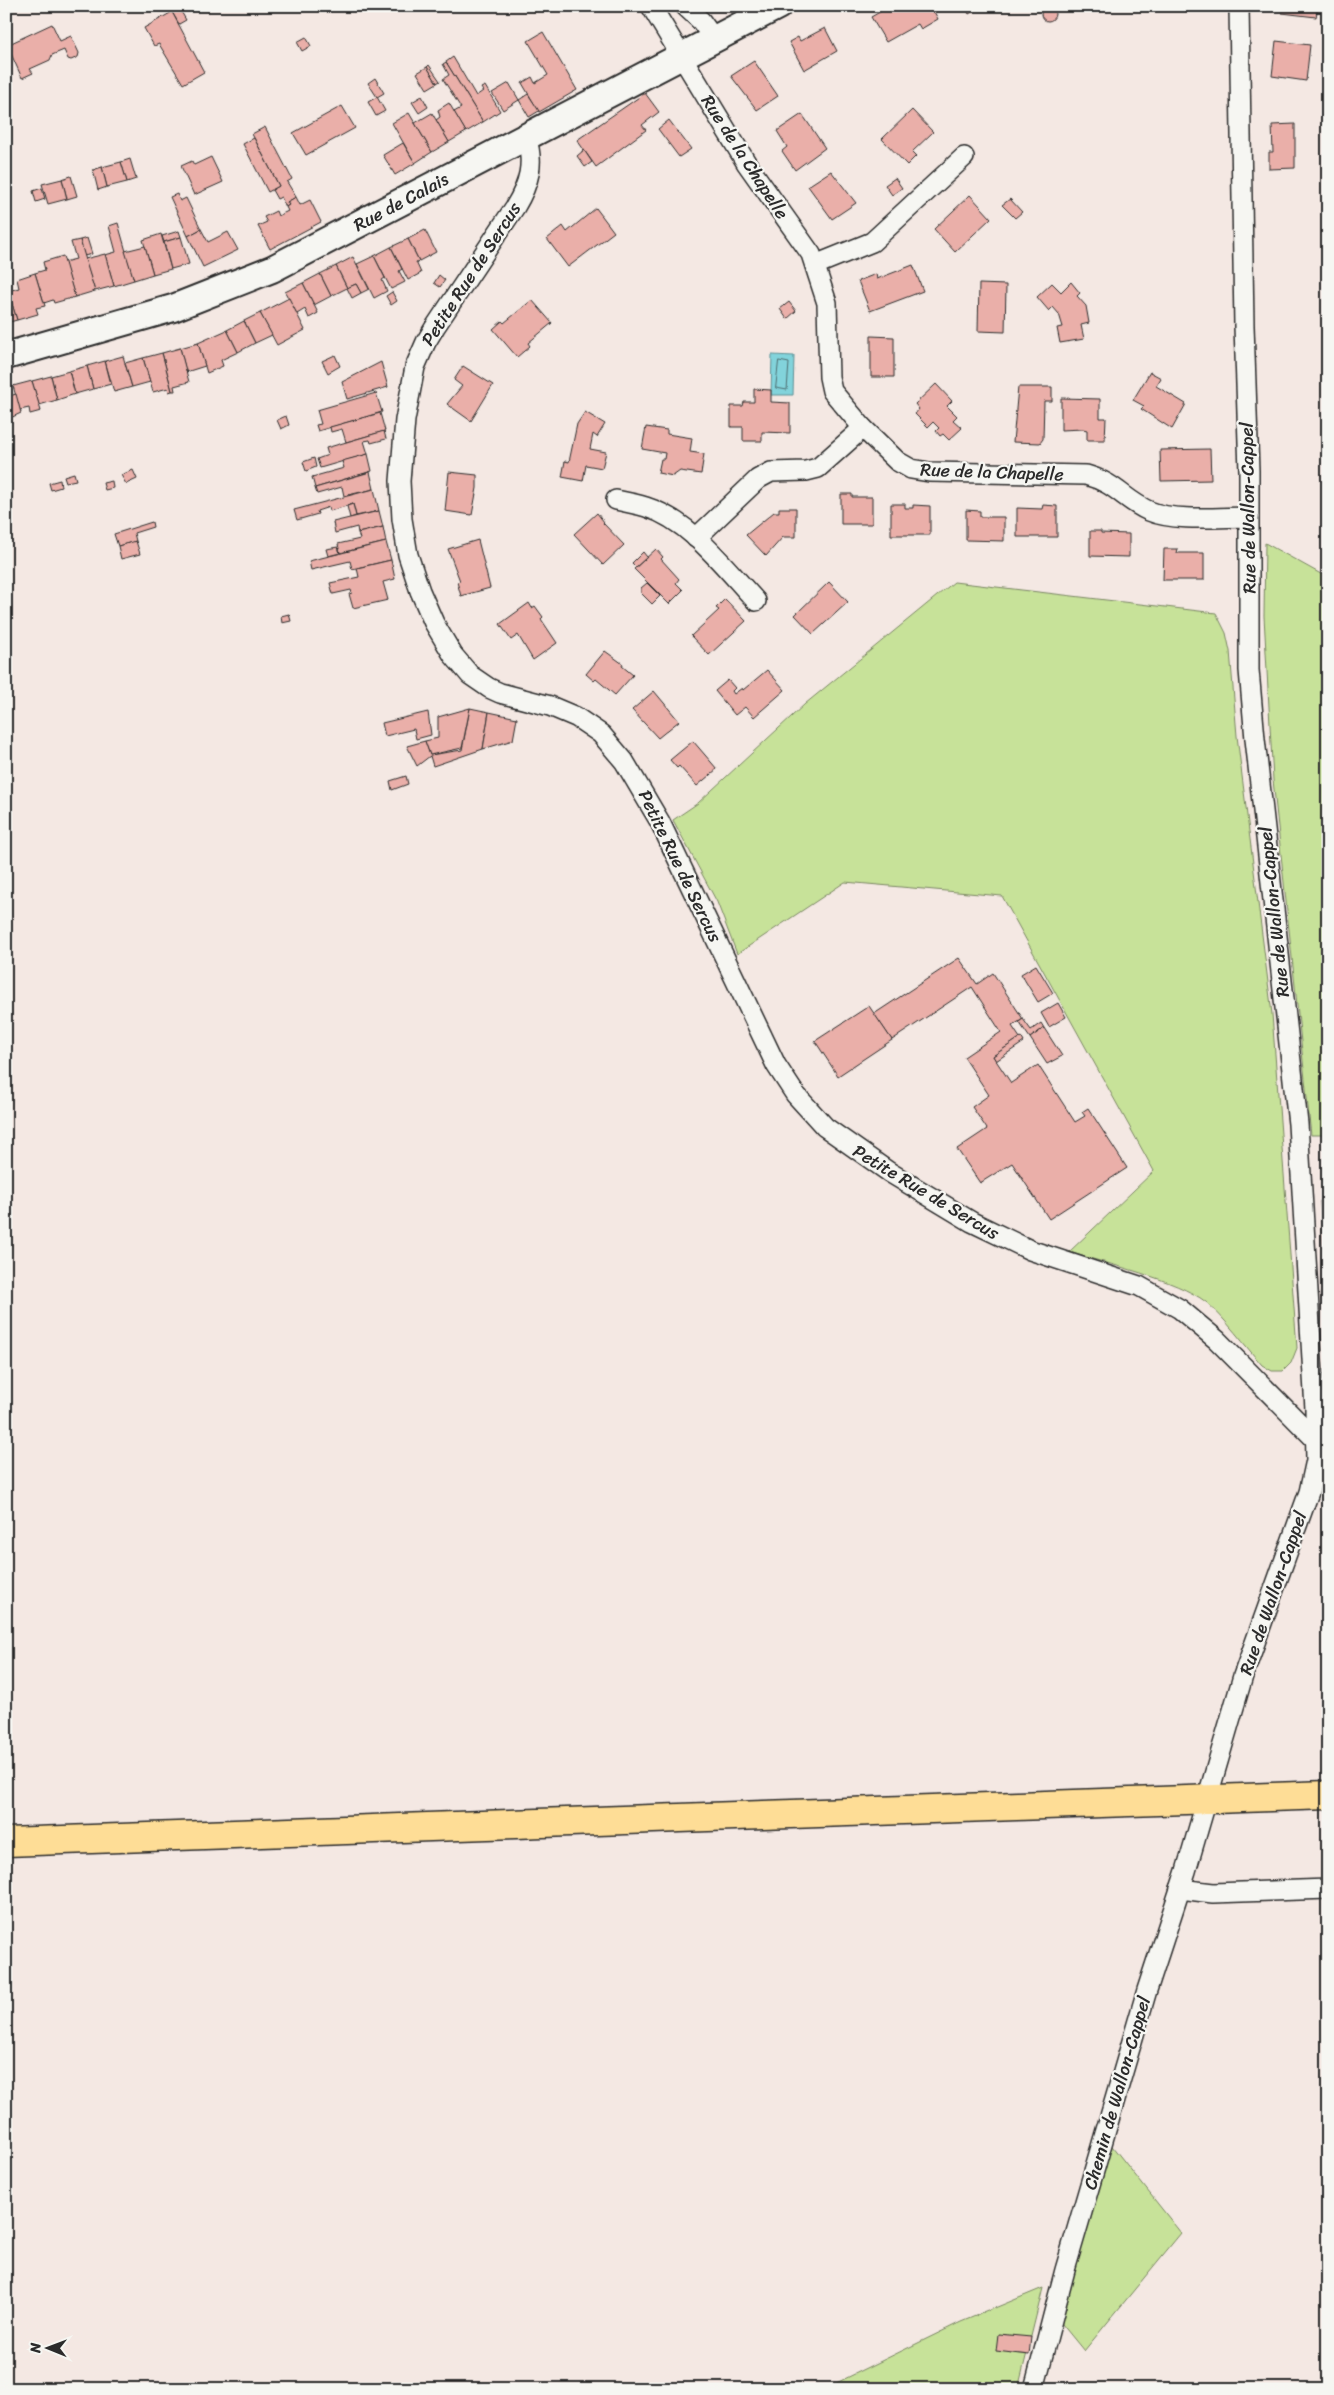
<svg xmlns="http://www.w3.org/2000/svg" width="1334" height="2395" font-family="Sriracha,sans-serif">
  <rect width="100%" height="100%" fill="#f4e8e3"/>
  <filter id="ink" filterUnits="userSpaceOnUse"><feTurbulence type="fractalNoise" baseFrequency=".02" numOctaves="2"/><feDisplacementMap in="SourceGraphic" scale="10" xChannelSelector="R" yChannelSelector="G"/><feConvolveMatrix kernelMatrix="1 2 1 2 8 2 1 2 1" color-interpolation-filters="sRGB"/></filter>
  <g filter="url(#ink)">
    <g fill="#c7e299" stroke="#798662">
      <path d="M1265 543 1328 578V1135H1311L1273 780 1264 616Z"/>
      <path d="M954 582 1216 613 1226 633 1230 651 1237 736 1272 1014 1297 1348 1291 1363 1283 1371H1272L1262 1365C1246 1347 1225 1318 1206 1302 1176 1279 1107 1264 1069 1252L1154 1171 1002 896 845 882 737 954 717 902 673 820 698 803 805 704Z"/>
      <path d="M1112 2146 1181 2233 1084 2351 1057 2318 1094 2190Z"/>
      <path d="M1043 2288 1018 2389H824L961 2322Z"/>
    </g>
    <path fill="#82d3db" stroke="#5f9095" d="M772 355 794 356 793 395H771Z"/>
    <g fill="none" stroke-linecap="round" stroke-linejoin="round">
      <path stroke="#4e6e71" stroke-width="1" d="M779 361 789 363 787 390 776 388Z"/>
    </g>
    <g fill="#eaafa9" stroke="#2b2b2b">
      <path d="M894 6H931L938 19 921 29 918 24 886 42 871 17 885 9 887 11Z"/>
      <path d="M965 6H982L969 14Z"/>
      <path d="M1283 6H1318L1316 17 1282 13Z"/>
      <circle cx="1048" cy="14" r="7"/>
      <path d="M179 8 186 20 179 24 172 12Z"/>
      <path d="M172 12 204 72 183 84 159 44 154 46 144 28Z"/>
      <path d="M52 24 60 41 71 36 79 53 78 57 71 60 68 59 64 50 52 55 50 60 30 69 33 73 22 78 7 45Z"/>
      <path d="M825 28 837 51 804 70 789 42 798 37 800 41Z"/>
      <path d="M543 32 577 90 539 112 522 83 532 77 535 83 548 75 528 41Z"/>
      <path d="M306 37 311 46 302 51 297 42Z"/>
      <path d="M1276 41 1310 45 1306 81 1272 76Z"/>
      <path d="M453 57 476 96 483 91 481 88 485 86 500 111 483 122 446 62Z"/>
      <path d="M754 61 778 96 757 110 731 76Z"/>
      <path d="M446 62 483 122 466 132 454 112 461 108 443 79 449 75 443 64Z"/>
      <path d="M429 65 440 81 437 83 427 67Z"/>
      <path d="M427 67 437 83 427 89 417 73Z"/>
      <path d="M375 78 384 93 377 97 368 83Z"/>
      <path d="M509 83 519 100 503 110 492 93Z"/>
      <path d="M645 93 659 112 642 125 646 130 596 167 577 140Z"/>
      <path d="M528 94 539 111 529 117 519 100Z"/>
      <path d="M422 96 428 107 419 113 412 102Z"/>
      <path d="M377 97 385 111 376 116 368 102Z"/>
      <path d="M449 103 466 132 449 142 436 120 440 117 438 110Z"/>
      <path d="M342 106 355 128 306 155 293 133Z"/>
      <path d="M912 110 933 132 912 152 916 156 907 165 882 139Z"/>
      <path d="M409 113 432 152 415 163 392 123Z"/>
      <path d="M432 113 449 142 432 152 415 123Z"/>
      <path d="M802 114 825 148 795 170 782 151 787 147 777 131Z"/>
      <path d="M669 120 691 149 679 157 658 129Z"/>
      <path d="M1295 124V168L1269 169V152H1273L1272 125Z"/>
      <path d="M265 127 292 179 287 182 296 197 287 202 289 205 286 207 281 197 277 199 272 190 279 186 252 134Z"/>
      <path d="M254 138 279 186 268 192 243 144Z"/>
      <path d="M403 143 415 163 395 175 383 155Z"/>
      <path d="M584 150 592 162 585 167 577 156Z"/>
      <path d="M211 157 223 182 194 195 181 166 192 161 194 165Z"/>
      <path d="M130 159 136 179 127 182 121 162Z"/>
      <path d="M121 162 127 182 107 187 102 167Z"/>
      <path d="M102 167 107 187 98 190 93 170Z"/>
      <path d="M831 171 856 203 832 219 808 186Z"/>
      <path d="M71 176 77 196 67 199 62 179Z"/>
      <path d="M895 178 902 188 892 195 885 185Z"/>
      <path d="M62 179 67 199 48 204 42 184Z"/>
      <path d="M42 188 45 199 36 202 33 191Z"/>
      <path d="M177 194 180 201 186 198 201 229 188 236 170 197Z"/>
      <path d="M970 195 991 218 955 252 934 229Z"/>
      <path d="M296 197 300 205 310 200 321 222 270 249 258 226 267 222 264 217 276 211 278 216 288 211 286 207 289 205 287 202Z"/>
      <path d="M1010 199 1022 212 1015 218 1002 205Z"/>
      <path d="M596 208 614 232 568 267 547 239 563 226 567 232Z"/>
      <path d="M118 223 134 280 114 286 105 255 116 252 109 226Z"/>
      <path d="M201 229 208 242 228 232 238 250 203 267 188 236Z"/>
      <path d="M425 230 436 252 419 261 408 239Z"/>
      <path d="M179 231 181 237 164 242 162 236Z"/>
      <path d="M161 234 171 269 153 274 143 240Z"/>
      <path d="M181 237 189 264 171 269 164 242Z"/>
      <path d="M87 238 92 254 84 256 80 240Z"/>
      <path d="M408 239 419 261 416 262 421 273 408 280 391 247Z"/>
      <path d="M80 240 95 291 75 297 64 262 76 259 71 242Z"/>
      <path d="M145 246 153 274 134 280 125 251Z"/>
      <path d="M391 247 402 269 399 271 405 282 391 289 374 256Z"/>
      <path d="M105 254 114 286 95 291 85 259Z"/>
      <path d="M63 256 75 297 54 303 53 300 44 303 35 273 45 270 43 262Z"/>
      <path d="M374 256 385 278 382 280 387 291 374 298 357 264Z"/>
      <path d="M353 257 369 289 361 293 356 284 347 288 336 266Z"/>
      <path d="M913 265 923 291 870 311 858 281 876 274 877 279Z"/>
      <path d="M336 266 347 288 331 296 320 274Z"/>
      <path d="M35 273 45 306 36 308 38 314 17 320 8 291 19 288 17 279Z"/>
      <path d="M320 274 331 296 314 305 303 283Z"/>
      <path d="M439 275 445 280 440 287 434 283Z"/>
      <path d="M1071 282 1080 293 1077 296 1086 306 1089 323 1081 325 1084 339 1060 343 1057 328 1063 327 1059 314 1053 307 1049 311 1037 297 1052 283 1061 292Z"/>
      <path d="M303 283 318 313 309 318 305 309 297 314 285 292Z"/>
      <path d="M356 284 361 293 352 298 347 288Z"/>
      <path d="M979 284 1006 285 1005 332 978 331Z"/>
      <path d="M8 291 17 320 6 323V292Z"/>
      <path d="M392 292 397 301 391 305 386 296Z"/>
      <path d="M289 298 305 330 277 345 260 313Z"/>
      <path d="M532 300 552 323 528 343 530 346 517 357 493 329 502 321 504 323Z"/>
      <path d="M789 302 796 311 787 319 780 309Z"/>
      <path d="M260 313 272 335 255 343 244 321Z"/>
      <path d="M244 321 255 343 238 352 227 330Z"/>
      <path d="M227 330 238 352 221 360 223 366 207 373 198 343Z"/>
      <path d="M871 336 894 337V377H871Z"/>
      <path d="M198 343 205 366 186 372 180 348Z"/>
      <path d="M180 348 189 382 174 386 175 391H172L162 353Z"/>
      <path d="M162 353 172 391 169 392 168 388 153 392 143 358Z"/>
      <path d="M335 355 340 366 328 373 322 361Z"/>
      <path d="M123 356 132 387 114 392 105 361Z"/>
      <path d="M143 358 150 382 132 387 125 363Z"/>
      <path d="M105 361 111 384 93 389 87 366Z"/>
      <path d="M381 362 388 387 347 399 342 382Z"/>
      <path d="M87 366 93 389 75 394 69 371Z"/>
      <path d="M463 366 493 385 471 421 447 404 462 386 454 380Z"/>
      <path d="M69 371 75 394 57 400 51 376Z"/>
      <path d="M1150 372 1161 378 1156 386 1186 404 1172 429 1141 409 1144 406 1133 400Z"/>
      <path d="M51 376 57 400 39 405 32 381Z"/>
      <path d="M32 381 41 411 30 414 29 408 20 410 13 386Z"/>
      <path d="M936 384 952 401 947 406 957 416 953 420 962 428 949 440 943 434 940 436 936 431 939 428 933 422 928 427 915 414 919 409 915 404Z"/>
      <path d="M1018 387H1052V401H1044L1043 439 1040 443 1013 442Z"/>
      <path d="M754 389 771 390V402L790 403V433L762 432V441H743V427H731V406H743L744 402H754Z"/>
      <path d="M376 393 382 412 318 431 316 425 321 424 317 410Z"/>
      <path d="M16 394 21 413 6 420V397Z"/>
      <path d="M1061 398 1100 399V418H1106L1105 440H1087V430L1083 429 1061 430Z"/>
      <path d="M585 412 605 424 597 437 593 434 590 449 606 452 602 468 586 465 583 481 562 477 565 461 569 462 577 424Z"/>
      <path d="M380 413 385 431 346 442 342 429 331 432 330 427Z"/>
      <path d="M286 416 289 425 281 429 277 420Z"/>
      <path d="M646 427 667 430V434L692 438 690 452 704 454 701 474 680 471 673 476 658 473 661 459H664L665 453 642 449Z"/>
      <path d="M384 431 386 439 371 443 370 440 364 441 368 454 320 468 317 459 328 455 326 448Z"/>
      <path d="M1210 449 1211 480 1161 481 1160 450Z"/>
      <path d="M368 454 372 471 315 488 312 477 344 468 342 461Z"/>
      <path d="M314 458 316 467 306 471 303 462Z"/>
      <path d="M133 470 137 479 126 484 121 475Z"/>
      <path d="M370 472 374 489 344 496 342 487 317 494 315 488Z"/>
      <path d="M449 472 477 475V488L472 515 445 511Z"/>
      <path d="M74 473 76 480 66 482 64 476Z"/>
      <path d="M60 480 61 487 51 490 49 483Z"/>
      <path d="M112 481 113 488 105 490 103 483Z"/>
      <path d="M374 489 379 511 356 516 353 504 330 511 329 507 317 511 318 514 297 520 294 510Z"/>
      <path d="M841 494H852V497H872V524H841Z"/>
      <path d="M353 504 356 516 350 518 347 506Z"/>
      <path d="M891 504H905V508H913V505L930 506V535H891Z"/>
      <path d="M1043 505 1057 506V537H1017V508L1042 509Z"/>
      <path d="M779 508H796V537H783L766 556 746 535 774 512H779Z"/>
      <path d="M966 510 980 511V517H1004V541L966 540Z"/>
      <path d="M379 511 383 527 358 533 357 527 335 533 333 522Z"/>
      <path d="M597 513 604 522 603 523 624 545 603 565 574 534Z"/>
      <path d="M152 522 153 527 134 533 136 541 118 546 114 534Z"/>
      <path d="M383 527 386 542 340 553 338 544 360 539 358 533Z"/>
      <path d="M1090 531H1101V533L1129 534V557L1090 556Z"/>
      <path d="M478 540 490 588 461 596 457 582 460 581 448 549Z"/>
      <path d="M136 541 140 554 121 559 118 546Z"/>
      <path d="M386 542 391 560 352 569 350 561 311 570 309 561Z"/>
      <path d="M338 547 340 553 328 556 326 549Z"/>
      <path d="M656 549 663 557 661 559 679 579 676 583 683 590 669 604 634 569Z"/>
      <path d="M1164 549H1178L1177 553H1204V580H1163Z"/>
      <path d="M643 552 647 557 636 567 632 563Z"/>
      <path d="M391 560 395 579 383 582 388 600 353 608 349 594 352 593 351 590 333 594 330 583 359 577 357 568Z"/>
      <path d="M829 582 848 602 813 634 795 615Z"/>
      <path d="M647 583 660 596 652 604 641 593V588Z"/>
      <path d="M725 599 746 621 709 655 691 636 719 610 716 608Z"/>
      <path d="M529 603 532 608 535 606 543 617 541 619 557 643 533 660 518 635 511 640 500 624Z"/>
      <path d="M289 614 291 621 282 623 281 616Z"/>
      <path d="M605 651 623 664 622 666 633 675 615 695 596 679 594 681 586 674Z"/>
      <path d="M767 670 785 690 754 717 745 707 735 715 715 691 728 680 735 688 732 691 734 694 742 688 743 690Z"/>
      <path d="M654 691 679 721 658 738 632 710Z"/>
      <path d="M470 708 489 712 483 749 433 766 430 756 417 766 407 746 425 741 430 755 462 750Z"/>
      <path d="M470 708 462 748 430 755 425 741 438 738V717Z"/>
      <path d="M428 712 431 735 416 739 414 729 385 736 382 723Z"/>
      <path d="M489 712 517 718 513 740 483 749Z"/>
      <path d="M693 741 717 769 697 786 679 766 677 768 670 760Z"/>
      <path d="M406 776 408 784 392 790 390 781Z"/>
      <path d="M959 958 977 984 993 973 1023 1019 1012 1026 1020 1038 993 1056 1011 1083 1038 1065 1075 1122 1085 1116 1082 1112 1088 1108 1127 1168 1049 1219 1012 1163 980 1183 957 1149 987 1129 972 1107 989 1095 964 1057 1001 1032 972 987 892 1040 874 1014Z"/>
      <path d="M1036 965 1053 993 1038 1002 1021 974Z"/>
      <path d="M1058 1003 1066 1017 1049 1027 1041 1013Z"/>
      <path d="M869 1006 892 1040 838 1076 815 1041Z"/>
      <path d="M1023 1019 1031 1030 1041 1023 1044 1028 1030 1038 1019 1022Z"/>
      <path d="M1044 1028 1062 1056 1047 1064 1030 1038Z"/>
      <path d="M1021 1037 1024 1042 996 1061 993 1056Z"/>
      <path d="M1320 1201H1328V1274L1324 1275Z"/>
      <path d="M998 2334 1031 2337 1029 2355 996 2351Z"/>
    </g>
    <g fill="none" stroke-linecap="round" stroke-linejoin="round">
      <g stroke="#2b2b2b" stroke-width="22">
        <g id="street">
          <path d="M651 6 747 164 811 254 827 303 829 377 832 391 863 428 897 461 911 469 929 472 1086 475C1116 483 1124 500 1149 511 1175 522 1221 517 1249 517"/>
          <path d="M685 6 701 21 714 39"/>
          <path d="M526 137C535 163 529 184 515 207L435 327 426 342 415 367 405 420 400 481 402 519 408 555 420 591 434 623 453 655 470 675 489 688 500 693 550 706 576 717 601 734 624 761 660 822 776 1065 795 1094 825 1127 889 1172 972 1222 1030 1250 1139 1286 1180 1309 1217 1340 1320 1444"/>
          <path d="M815 265 872 242 964 157"/>
          <path d="M616 500C626 502 636 504 646 507 691 521 725 568 756 601"/>
          <path d="M696 538 758 479 771 472 806 471 818 468 863 428"/>
          <path d="M1180 1889 1213 1893 1328 1889"/>
          <path d="M1034 2389 1065 2270 1147 1990 1186 1871 1243 1676 1309 1492 1316 1460 1315 1409 1298 1124 1255 739 1249 670V471L1244 326 1239 6"/>
        </g>
      </g>
      <g stroke="#2b2b2b" stroke-width="30">
        <path id="secondary" d="M6 356 173 308 272 269 778 6"/>
      </g>
      <g stroke="#2b2b2b" stroke-width="31">
        <path id="primary" d="M6 1842 1328 1795"/>
      </g>
      <use href="#street" stroke="#f6f6f2" stroke-width="19"/>
      <use href="#secondary" stroke="#f6f6f2" stroke-width="26"/>
      <use href="#primary" stroke="#fedd96" stroke-width="28"/>
    </g>
  </g>
  <g text-anchor="middle" stroke-width="4.5" stroke-linejoin="round" paint-order="stroke">
    <g font-size="18" fill="#2b2b2b" stroke="#f6f6f2">
      <text transform="translate(745 157) rotate(57)" y="6">Rue de la Chapelle</text>
      <text transform="translate(401 202) rotate(-28)" y="6">Rue de Calais</text>
      <text transform="translate(471 274) rotate(-57)" y="6">Petite Rue de Sercus</text>
      <text transform="translate(992 472) rotate(2)" y="6">Rue de la Chapelle</text>
      <text transform="translate(1248 508) rotate(-91)" y="6">Rue de Wallon-Cappel</text>
      <text transform="translate(680 866) rotate(64)" y="6">Petite Rue de Sercus</text>
      <text transform="translate(1274 912) rotate(-96)" y="6">Rue de Wallon-Cappel</text>
      <text transform="translate(926 1192) rotate(31)" y="6">Petite Rue de Sercus</text>
      <text transform="translate(1273 1593) rotate(-71)" y="6">Rue de Wallon-Cappel</text>
      <text transform="translate(1117 2093) rotate(-74)" y="6">Chemin de Wallon-Cappel</text>
    </g>
  </g>
  <rect width="1334" height="2395" fill="none" stroke="#f6f6f2" stroke-width="25"/>
  <rect x="12" y="12" width="1309" height="2370" fill="none" stroke="#2b2b2b" stroke-width="2" filter="url(#ink)"/>
  <g transform="translate(48 2348) rotate(271)" stroke="#f6f6f2" stroke-width="4" paint-order="stroke">
  <path d="M0-4L9 19L0 12L-9 19Z" fill="#2b2b2b"/>
  <text y="-8" font-size="14" font-weight="bold" text-anchor="middle" fill="#2b2b2b">N</text>
  </g>
</svg>
